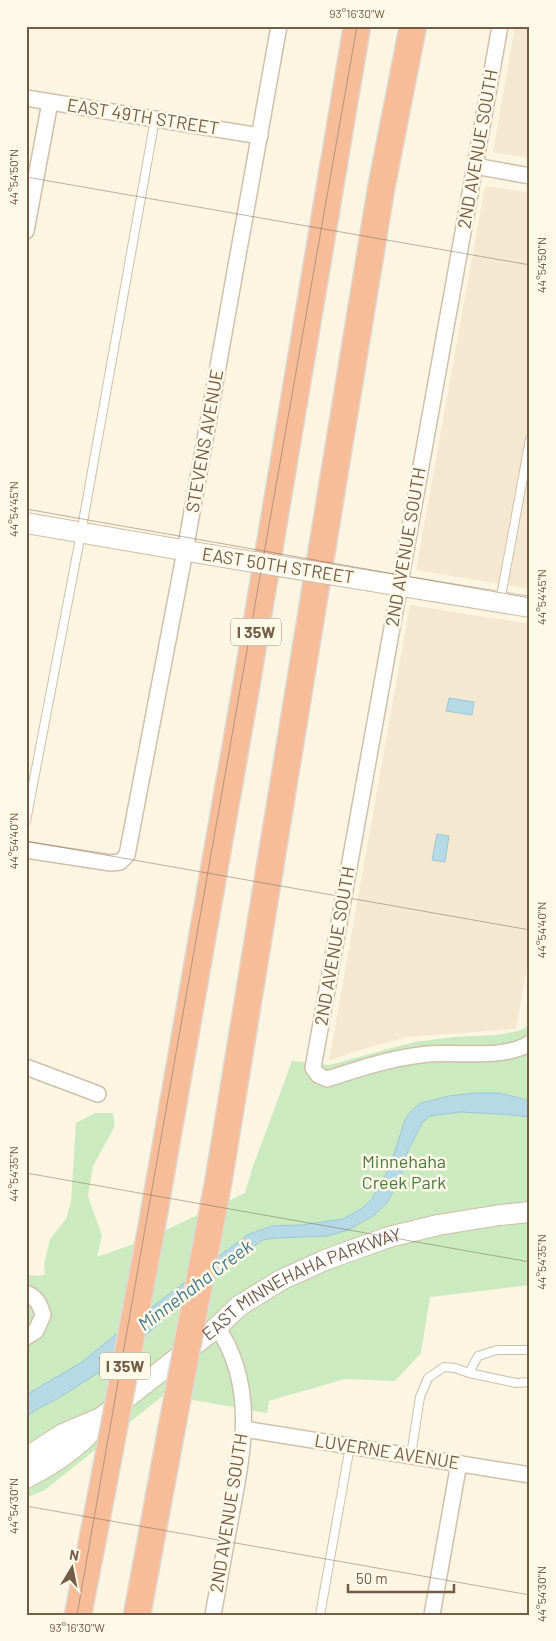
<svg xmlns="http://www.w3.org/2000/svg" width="556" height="1641" font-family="Barlow,sans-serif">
  <rect width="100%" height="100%" fill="#fcf5e2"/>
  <g fill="#f4e8d0">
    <path d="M515 26H530V158L493 152Z"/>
    <path d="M485 186 530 193V589L416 570Z"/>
    <path d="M410 605 530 624V951L516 1029 407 1037 356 1051 329 1061Z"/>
  </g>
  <path fill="#cceac0" d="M530 1025V1285L430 1297 421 1353 395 1381 345 1379 269 1401 267 1413 164 1395 45 1490 26 1498V1275L39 1276 45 1274 44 1264 50 1239 66 1219 71 1202 76 1123 95 1113H113L115 1126 93 1166 88 1196 102 1236 97 1257 142 1241 245 1193 252 1169 292 1061 329 1065 414 1042 455 1037 495 1035 519 1031Z"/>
  <g fill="#b6d9e6" stroke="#9dc7d8">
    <path d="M449 698 474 702 472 715 446 711Z"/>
    <path d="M437 834 449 836 445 862 432 860Z"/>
    <path d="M475 1093H500L530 1101V1117L499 1114 461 1112 430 1116 422 1123 408 1151 402 1174 387 1203 373 1216 348 1230 328 1236 275 1238 263 1240 240 1255 109 1366 57 1399 39 1408 26 1417V1395L82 1362 114 1336 247 1235 272 1226 301 1225 343 1219 361 1209 371 1200 389 1169 405 1120 411 1111 421 1103 449 1096Z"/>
  </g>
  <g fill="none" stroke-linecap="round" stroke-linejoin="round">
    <g stroke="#cfc0ac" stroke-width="10">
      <g id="lane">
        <path d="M500 602 530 439"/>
        <path d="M26 821 81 533 155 119"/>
        <path d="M469 1373 478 1356 497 1350H530"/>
        <path d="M411 1455 420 1397 428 1378 444 1367 455 1368 469 1373 516 1383 530 1382"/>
        <path d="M320 1615 350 1446"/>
      </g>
    </g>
    <g stroke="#cfc0ac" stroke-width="18">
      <g id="street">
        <path d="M500 26 313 1068 318 1075 327 1079C358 1069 388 1059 420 1055 453 1050 502 1061 530 1043"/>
        <path d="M26 98 260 136"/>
        <path d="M475 166 530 176"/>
        <path d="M26 231 50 102"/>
        <path d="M26 850 111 863 120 862 127 855 185 551 279 26"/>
        <path d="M26 1067 98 1094"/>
        <path d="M26 1293C37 1297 40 1305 43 1315L36 1331 26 1337"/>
        <path d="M244 1429 530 1475"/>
        <path d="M213 1615C219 1582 225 1549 231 1516 243 1451 257 1386 217 1327"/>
        <path d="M432 1615 459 1463"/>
      </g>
    </g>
    <g stroke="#d1bea6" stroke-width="22">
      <g id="secondary">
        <path d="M26 523 211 555"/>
        <path d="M371 581 530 607"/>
        <path id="s1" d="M26 1458 63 1434 101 1418 217 1327 239 1306 281 1280 325 1260 389 1237 438 1225 500 1215 530 1212"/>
        <path d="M26 1478C53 1464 86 1443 101 1418"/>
      </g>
    </g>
    <g stroke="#ded8d3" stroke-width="29">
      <g id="highway">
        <path d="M219 1178 381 189 413 26"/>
        <path d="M150 1236 245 693 357 26"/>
        <path d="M78 1615 101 1496"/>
        <path d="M137 1615 171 1432"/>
      </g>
    </g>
    <use href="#lane" stroke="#fff" stroke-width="8"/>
    <use href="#street" stroke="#fff" stroke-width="15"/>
    <use href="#secondary" stroke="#fff" stroke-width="20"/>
    <use href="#highway" stroke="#f7bc98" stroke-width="26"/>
    <g stroke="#d1bea6" stroke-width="22" stroke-linecap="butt">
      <path id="secondary-bridge" d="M211 555 371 581"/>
    </g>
    <g stroke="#ded8d3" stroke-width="29" stroke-linecap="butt">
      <g id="highway-bridge">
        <path d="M171 1432 219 1178"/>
        <path d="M101 1496 150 1236"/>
      </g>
    </g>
    <use href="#secondary-bridge" stroke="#fff" stroke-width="20"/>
    <use href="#highway-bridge" stroke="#f7bc98" stroke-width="26"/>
  </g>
  <path fill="none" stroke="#745d48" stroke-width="1" stroke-opacity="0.45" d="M26 177 530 265M26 509 530 598M26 841 530 930M26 1173 530 1262M26 1506 530 1595M77 1615 357 26"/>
  <g text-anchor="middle" stroke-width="5" stroke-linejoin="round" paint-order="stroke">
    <g fill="#fff9e8" stroke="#9e8c78" stroke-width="1">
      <rect x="231" y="618.5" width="50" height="27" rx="4"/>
      <rect x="100" y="1352.5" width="50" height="27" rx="4"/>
    </g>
    <g font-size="16" font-weight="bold" fill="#745d48">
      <text x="256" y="638">I 35W</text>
      <text x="125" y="1372">I 35W</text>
    </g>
    <g font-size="18" fill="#745d48" stroke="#fff9e8">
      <text transform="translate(143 117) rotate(9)" y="6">EAST 49TH STREET</text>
      <text transform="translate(478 149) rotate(-80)" y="6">2ND AVENUE SOUTH</text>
      <text transform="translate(205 441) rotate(-80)" y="6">STEVENS AVENUE</text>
      <text transform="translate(406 547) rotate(-80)" y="6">2ND AVENUE SOUTH</text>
      <text transform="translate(278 566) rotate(9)" y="6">EAST 50TH STREET</text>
      <text transform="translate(335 946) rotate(-80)" y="6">2ND AVENUE SOUTH</text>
      <text dy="6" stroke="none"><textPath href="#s1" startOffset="329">EAST MINNEHAHA PARKWAY</textPath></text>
      <text transform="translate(387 1452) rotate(9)" y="6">LUVERNE AVENUE</text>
      <text transform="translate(229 1513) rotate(-81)" y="6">2ND AVENUE SOUTH</text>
    </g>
    <g font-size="18" fill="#4b7a40" stroke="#fff9e8">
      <text x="404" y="1168">Minnehaha<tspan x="404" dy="21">Creek Park</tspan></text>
    </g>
    <g font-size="19" font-style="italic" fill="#45798f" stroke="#fff9e8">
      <text transform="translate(195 1285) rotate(-37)" y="7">Minnehaha Creek</text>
    </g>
  </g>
  <rect width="556" height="1641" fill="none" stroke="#fff9e8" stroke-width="55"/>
  <g transform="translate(72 1568) rotate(10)" stroke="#fff9e8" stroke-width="4" paint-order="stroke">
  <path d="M0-4L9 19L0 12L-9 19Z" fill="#745d48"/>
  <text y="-8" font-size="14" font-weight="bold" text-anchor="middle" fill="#745d48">N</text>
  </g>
  <path d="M348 1584v8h106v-8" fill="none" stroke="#745d48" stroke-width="2.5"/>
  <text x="356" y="1584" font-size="15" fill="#745d48" stroke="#fff9e8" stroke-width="4" paint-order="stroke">50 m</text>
  <rect x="28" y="28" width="500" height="1586" fill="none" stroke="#745d48" stroke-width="2"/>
  <g font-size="12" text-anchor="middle" fill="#745d48">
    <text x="357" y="18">93°16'30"W</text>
    <text transform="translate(14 177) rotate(-90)" y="4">44°54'50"N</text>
    <text transform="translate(542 265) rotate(-90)" y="4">44°54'50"N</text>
    <text transform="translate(14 509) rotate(-90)" y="4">44°54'45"N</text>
    <text transform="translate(542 597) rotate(-90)" y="4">44°54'45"N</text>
    <text transform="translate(14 841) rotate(-90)" y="4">44°54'40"N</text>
    <text transform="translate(542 930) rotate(-90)" y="4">44°54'40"N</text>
    <text transform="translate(14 1174) rotate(-90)" y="4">44°54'35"N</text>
    <text transform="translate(542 1262) rotate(-90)" y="4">44°54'35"N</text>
    <text transform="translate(14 1506) rotate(-90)" y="4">44°54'30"N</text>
    <text transform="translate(542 1594) rotate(-90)" y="4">44°54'30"N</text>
    <text x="77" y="1632">93°16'30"W</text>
  </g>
</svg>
